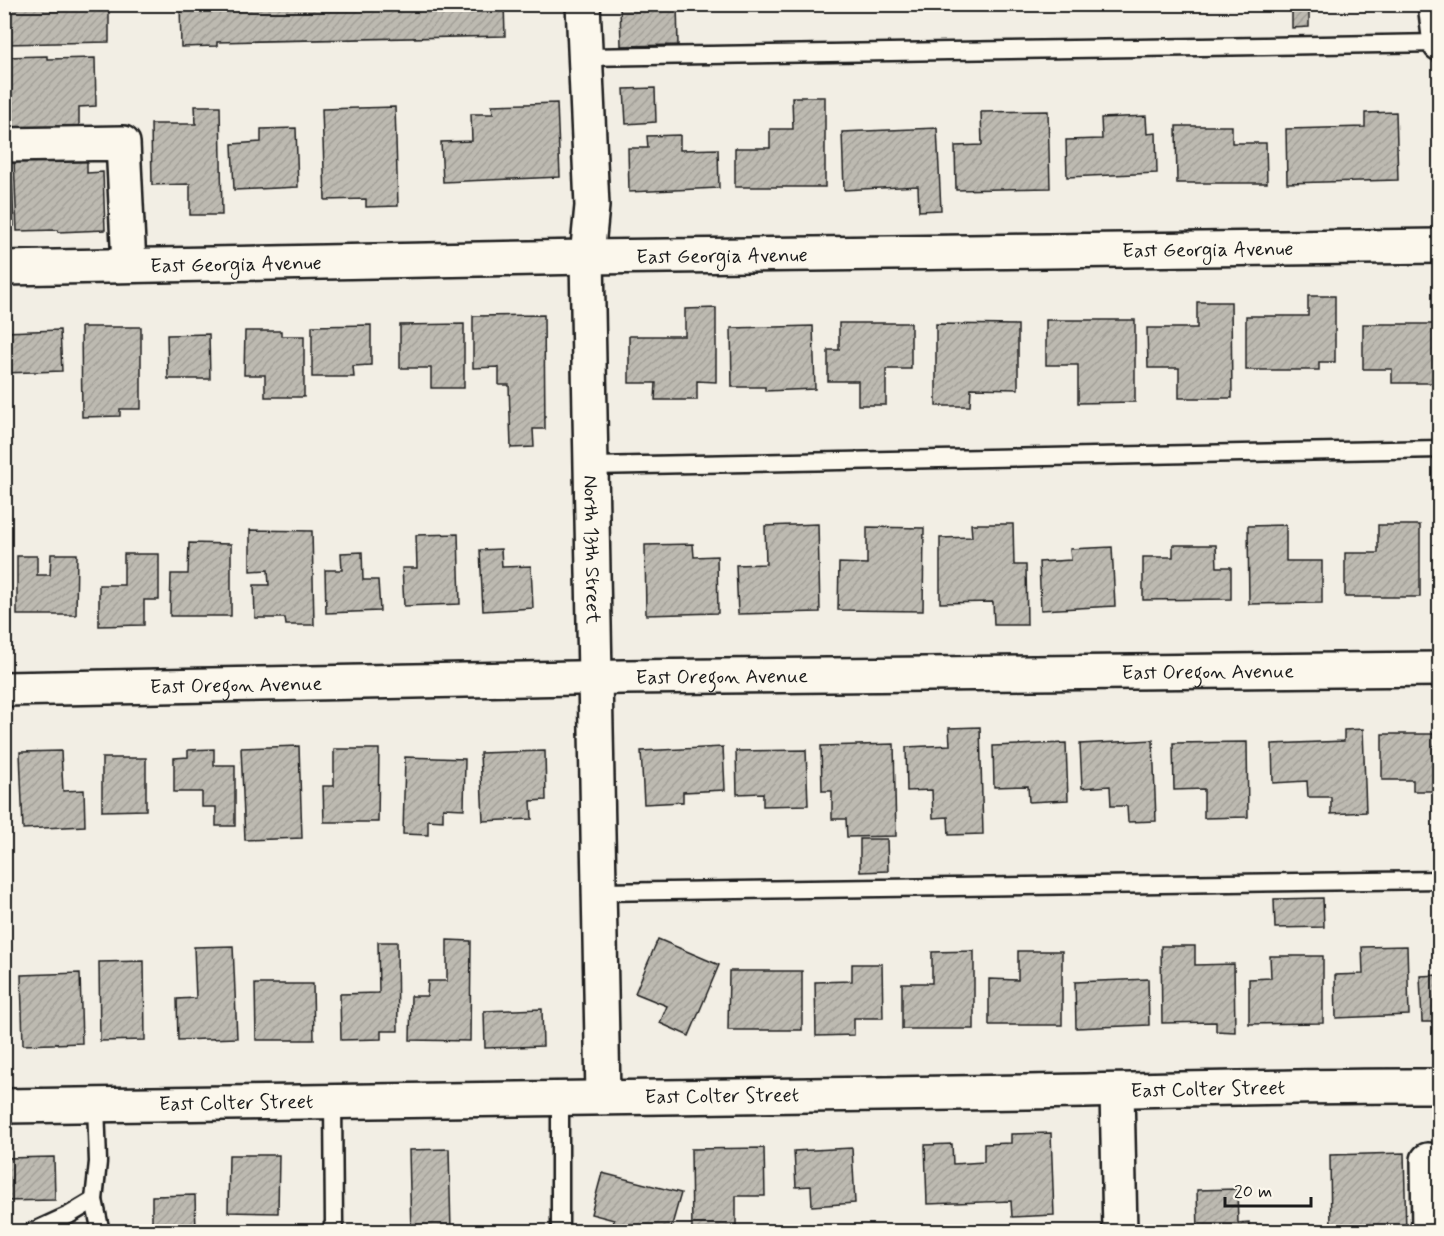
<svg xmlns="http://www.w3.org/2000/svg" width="1444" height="1236" font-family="Mynerve,sans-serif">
  <defs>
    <pattern id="building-hatch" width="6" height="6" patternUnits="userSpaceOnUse" patternTransform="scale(1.5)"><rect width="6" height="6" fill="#bdbab1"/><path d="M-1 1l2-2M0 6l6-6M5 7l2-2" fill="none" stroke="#a29f98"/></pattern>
  </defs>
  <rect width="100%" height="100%" fill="#f2eee4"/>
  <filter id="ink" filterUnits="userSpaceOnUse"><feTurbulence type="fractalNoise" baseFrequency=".0167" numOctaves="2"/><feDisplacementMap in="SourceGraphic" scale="12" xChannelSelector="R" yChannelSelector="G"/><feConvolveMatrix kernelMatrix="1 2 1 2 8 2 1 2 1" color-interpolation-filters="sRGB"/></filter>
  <g filter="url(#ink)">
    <g fill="url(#building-hatch)" stroke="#1c1c1c" stroke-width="1.5">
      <path d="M4 4H109V42L4 44Z"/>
      <path d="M180 4H504L505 36 217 42V46L181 47Z"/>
      <path d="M620 4H677L678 45 621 46Z"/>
      <path d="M1292 4H1309V27L1292 28Z"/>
      <path d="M47 56V59L95 58 96 106 79 107V127L4 128V57Z"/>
      <path d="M655 88 656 122 626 124 624 89Z"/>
      <path d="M792 97H825V187H735V148H770V129H793Z"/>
      <path d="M557 103 560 177 443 182 441 142 472 141 471 114H493L492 105Z"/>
      <path d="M195 106H220L222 215H190V184L152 185 151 124H196Z"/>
      <path d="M395 107 398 206 366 207V199L325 200 322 109Z"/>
      <path d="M1048 111 1050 188 956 190 955 146 982 145 981 112Z"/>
      <path d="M1396 112 1398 180 1287 183 1286 129 1365 127V113Z"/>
      <path d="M1146 116 1147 134 1156 133 1157 173 1067 177 1066 140 1102 139 1101 118Z"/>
      <path d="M1176 126H1232V143H1266L1267 183H1177Z"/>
      <path d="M296 128 298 187 234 190 232 144 261 142V129Z"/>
      <path d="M937 128 941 210 919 211 918 186 844 190 842 132Z"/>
      <path d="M680 135V150L718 149 719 188 629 192 628 148H648L647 136Z"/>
      <path d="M87 159V173L103 172 105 230 58 232V230L17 231 14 161Z"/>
      <path d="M12 177 14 226H4V178Z"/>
      <path d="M1308 296H1335V362H1319V370H1246V316H1308Z"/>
      <path d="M1197 302H1231L1232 398H1179V368H1148L1147 328H1197Z"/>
      <path d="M716 308V382L697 381V400H655L656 383H629V336H685V309Z"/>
      <path d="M544 315 545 429H533L534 447 511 448 509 385H499V367L473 368V316Z"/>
      <path d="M1046 320H1135V402L1078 403V365H1046Z"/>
      <path d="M839 323H911V369H886V405H858V381H828V350H839Z"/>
      <path d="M464 324V388H431V368H400V325Z"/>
      <path d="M936 324 1018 325V389L971 388 970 406H936Z"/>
      <path d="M1363 324H1436L1435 383H1392V369H1363Z"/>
      <path d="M371 325V365L353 366 354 377H312V326Z"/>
      <path d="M813 326 815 389 765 391V387H732L731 328Z"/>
      <path d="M81 327H141V409H120V416L82 417Z"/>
      <path d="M60 330 62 371 4 373V332Z"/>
      <path d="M245 331H281V336H304V397H265V375H244Z"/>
      <path d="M209 334 210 379H168L167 335Z"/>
      <path d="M818 524 820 612 738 614 736 565 766 564 765 526Z"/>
      <path d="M971 524H1013L1014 565H1026L1027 625H994L993 602 940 603V538L972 537Z"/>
      <path d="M1286 525V561H1322V603L1249 604 1248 526Z"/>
      <path d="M1378 525H1420V597H1345V553H1378Z"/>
      <path d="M867 527 924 528 923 611 838 610 839 563 867 564Z"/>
      <path d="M250 530 312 531 314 625H286L285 618H255L254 585H269L268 570 250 571Z"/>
      <path d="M458 534 460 604 404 606 402 568H417L416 535Z"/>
      <path d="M189 543 231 544V616H170L171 574H188Z"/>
      <path d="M693 544 694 557 717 556 718 613 646 615 645 545Z"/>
      <path d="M1173 545H1216L1217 567H1231V599L1143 600V557H1173Z"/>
      <path d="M1112 547 1115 606 1041 610 1039 562 1071 560 1070 549Z"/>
      <path d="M501 549 502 567 531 566 533 608 483 611 480 550Z"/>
      <path d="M362 552 363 580H378L380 611 326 613 325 570H342L341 553Z"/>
      <path d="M51 554H77L76 615H17V556H37V575H50Z"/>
      <path d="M124 554H159V600H144V625L99 626V585H124Z"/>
      <path d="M980 727 983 834 949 835 948 817 933 818 932 790 907 791 906 747 950 745 949 728Z"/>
      <path d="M1363 729 1366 812 1331 814V797H1308L1307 781 1273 783 1272 744 1344 741V730Z"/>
      <path d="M1382 734H1440V791H1413V780H1382Z"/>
      <path d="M1153 740 1156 821 1128 822 1127 806H1111L1110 786 1082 788 1080 744Z"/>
      <path d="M1247 742 1248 817 1204 818V789L1174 790 1173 743Z"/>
      <path d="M1066 743 1068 800 1029 802 1028 786 994 787 993 746Z"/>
      <path d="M894 744 896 836 847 837 846 819H832V791H822L821 746Z"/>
      <path d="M299 746 302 838 245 840 241 748Z"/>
      <path d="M723 747 725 790 683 792V802L644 804 641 751Z"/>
      <path d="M214 749V765H235V826H216V807H202V792H174V758L188 757V750Z"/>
      <path d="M334 749H379L378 822H324L323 786H334Z"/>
      <path d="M806 750 808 805 763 806V793L737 794 736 751Z"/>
      <path d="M61 751 63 791 84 790 85 826 23 829 20 752Z"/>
      <path d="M545 751 546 800 531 801 532 819 483 821 480 753Z"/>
      <path d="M405 757 465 759 464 809 443 808V821L428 820V835L403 834Z"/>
      <path d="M102 758H146V810L102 811Z"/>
      <rect x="4" y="801" width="1" height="51"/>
      <path d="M860 839H887L888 871 860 872Z"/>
      <path d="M1323 898 1324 927 1275 928 1274 899Z"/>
      <path d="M658 939 719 965 689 1036 660 1023 667 1006 635 993Z"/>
      <path d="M447 940 471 941 470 1041 410 1040 411 996H427L428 981H447Z"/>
      <path d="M378 942H397L398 1031H381V1039L341 1040 340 994 379 993Z"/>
      <path d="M233 946 237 1038 178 1040 177 999 196 998 194 947Z"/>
      <path d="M1161 946H1195V965L1234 964 1235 1032 1216 1031V1022L1162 1023Z"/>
      <path d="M1407 946 1409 1015 1336 1018 1335 975 1363 974 1362 947Z"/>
      <path d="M974 951V1029H902V983H932V952Z"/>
      <path d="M1018 951H1062V1025H989V979L1018 980Z"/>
      <path d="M1270 956H1323V1023L1249 1024V979L1271 978Z"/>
      <path d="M144 961 145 1040 100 1041 99 962Z"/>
      <path d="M852 964H882L883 1018H854V1035L816 1036 815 982 852 981Z"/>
      <path d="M729 971H802V1030H728Z"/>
      <path d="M80 973 82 1043 23 1045 21 975Z"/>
      <path d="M1440 975V1022H1422L1420 976Z"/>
      <path d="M1148 979 1149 1025 1076 1028 1075 982Z"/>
      <path d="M255 984H313L314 1040H256Z"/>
      <path d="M542 1009 543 1046 485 1048 484 1011Z"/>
      <rect x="4" y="1014" width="5" height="36"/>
      <path d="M1051 1133 1054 1215 1012 1217 1011 1201 927 1204 925 1145 952 1144 953 1164 984 1162V1144L1011 1143V1134Z"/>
      <path d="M764 1148 765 1196H736V1232H692L691 1149Z"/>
      <path d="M852 1148 855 1203 812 1206 811 1186 796 1187 794 1151Z"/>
      <path d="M449 1149 451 1232H411L409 1150Z"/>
      <path d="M1404 1153 1406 1232H1331L1330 1155Z"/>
      <path d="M229 1155H279L278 1213 228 1212Z"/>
      <path d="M54 1157 55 1200 4 1201V1158Z"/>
      <path d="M602 1173 681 1193 670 1232H611L614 1220 591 1214Z"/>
      <path d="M1237 1189 1238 1223 1249 1222V1232H1198L1197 1190Z"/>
      <path d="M195 1195 196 1232H152V1196Z"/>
      <path d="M1030 1228V1232H985V1229Z"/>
    </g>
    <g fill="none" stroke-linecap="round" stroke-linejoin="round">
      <g stroke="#1c1c1c" stroke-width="21">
        <g id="service">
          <path d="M585 57 1440 43"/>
          <path d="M591 466 1440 449"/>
          <path d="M599 892 1440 880"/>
          <path d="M96 1104 98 1162 94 1200 101 1232"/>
          <path d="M32 1232 69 1215 94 1200"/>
          <path d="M329 1232 334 1224 333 1100"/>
          <path d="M560 1232V1097"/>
        </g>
      </g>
      <g stroke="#1c1c1c" stroke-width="38">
        <g id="minor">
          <path id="s1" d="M583 4 592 206 587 257 603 1096"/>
          <path d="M1435 4 1440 44"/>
          <path d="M4 145 123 143 129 265"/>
          <path id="s2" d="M4 268 587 257 1440 246"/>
          <path id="s3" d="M4 689 624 677 1440 669"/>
          <path d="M1117 1091 1120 1232"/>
          <path d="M1428 1160 1429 1232"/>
        </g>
      </g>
      <g stroke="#1c1c1c" stroke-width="38">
        <g id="tertiary">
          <path id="s4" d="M4 1106C346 1100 687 1095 1028 1092 1165 1090 1302 1085 1440 1086"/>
        </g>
      </g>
      <use href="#service" stroke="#fbf7ec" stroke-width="16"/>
      <use href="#minor" stroke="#fbf7ec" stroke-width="33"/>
      <use href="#tertiary" stroke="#fbf7ec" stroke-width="33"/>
    </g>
  </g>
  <g text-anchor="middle" stroke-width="4.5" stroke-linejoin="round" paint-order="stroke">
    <g font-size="20" fill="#1c1c1c" stroke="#fbf7ec">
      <text dy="7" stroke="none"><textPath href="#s2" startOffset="1204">East Georgia Avenue</textPath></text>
      <text dy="7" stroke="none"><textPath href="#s2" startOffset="718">East Georgia Avenue</textPath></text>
      <text dy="7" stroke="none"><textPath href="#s2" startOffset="232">East Georgia Avenue</textPath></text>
      <text dy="7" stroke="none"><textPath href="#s1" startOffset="546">North 13th Street</textPath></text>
      <text dy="7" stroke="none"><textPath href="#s3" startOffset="1204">East Oregon Avenue</textPath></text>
      <text dy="7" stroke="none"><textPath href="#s3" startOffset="718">East Oregon Avenue</textPath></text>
      <text dy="7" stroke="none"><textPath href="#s3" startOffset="232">East Oregon Avenue</textPath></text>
      <text dy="7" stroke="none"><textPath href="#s4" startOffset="1204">East Colter Street</textPath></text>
      <text dy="7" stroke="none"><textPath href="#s4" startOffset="718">East Colter Street</textPath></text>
      <text dy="7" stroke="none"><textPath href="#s4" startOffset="232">East Colter Street</textPath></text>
    </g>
  </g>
  <rect width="1444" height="1236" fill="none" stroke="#fbf7ec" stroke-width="24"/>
  <rect x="12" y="12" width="1420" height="1212" fill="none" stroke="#1c1c1c" stroke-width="2" filter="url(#ink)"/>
  <path d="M1225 1197v9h86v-9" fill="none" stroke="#1c1c1c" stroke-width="3"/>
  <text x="1234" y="1197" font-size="18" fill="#1c1c1c" stroke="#fbf7ec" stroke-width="4.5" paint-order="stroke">20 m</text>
</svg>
